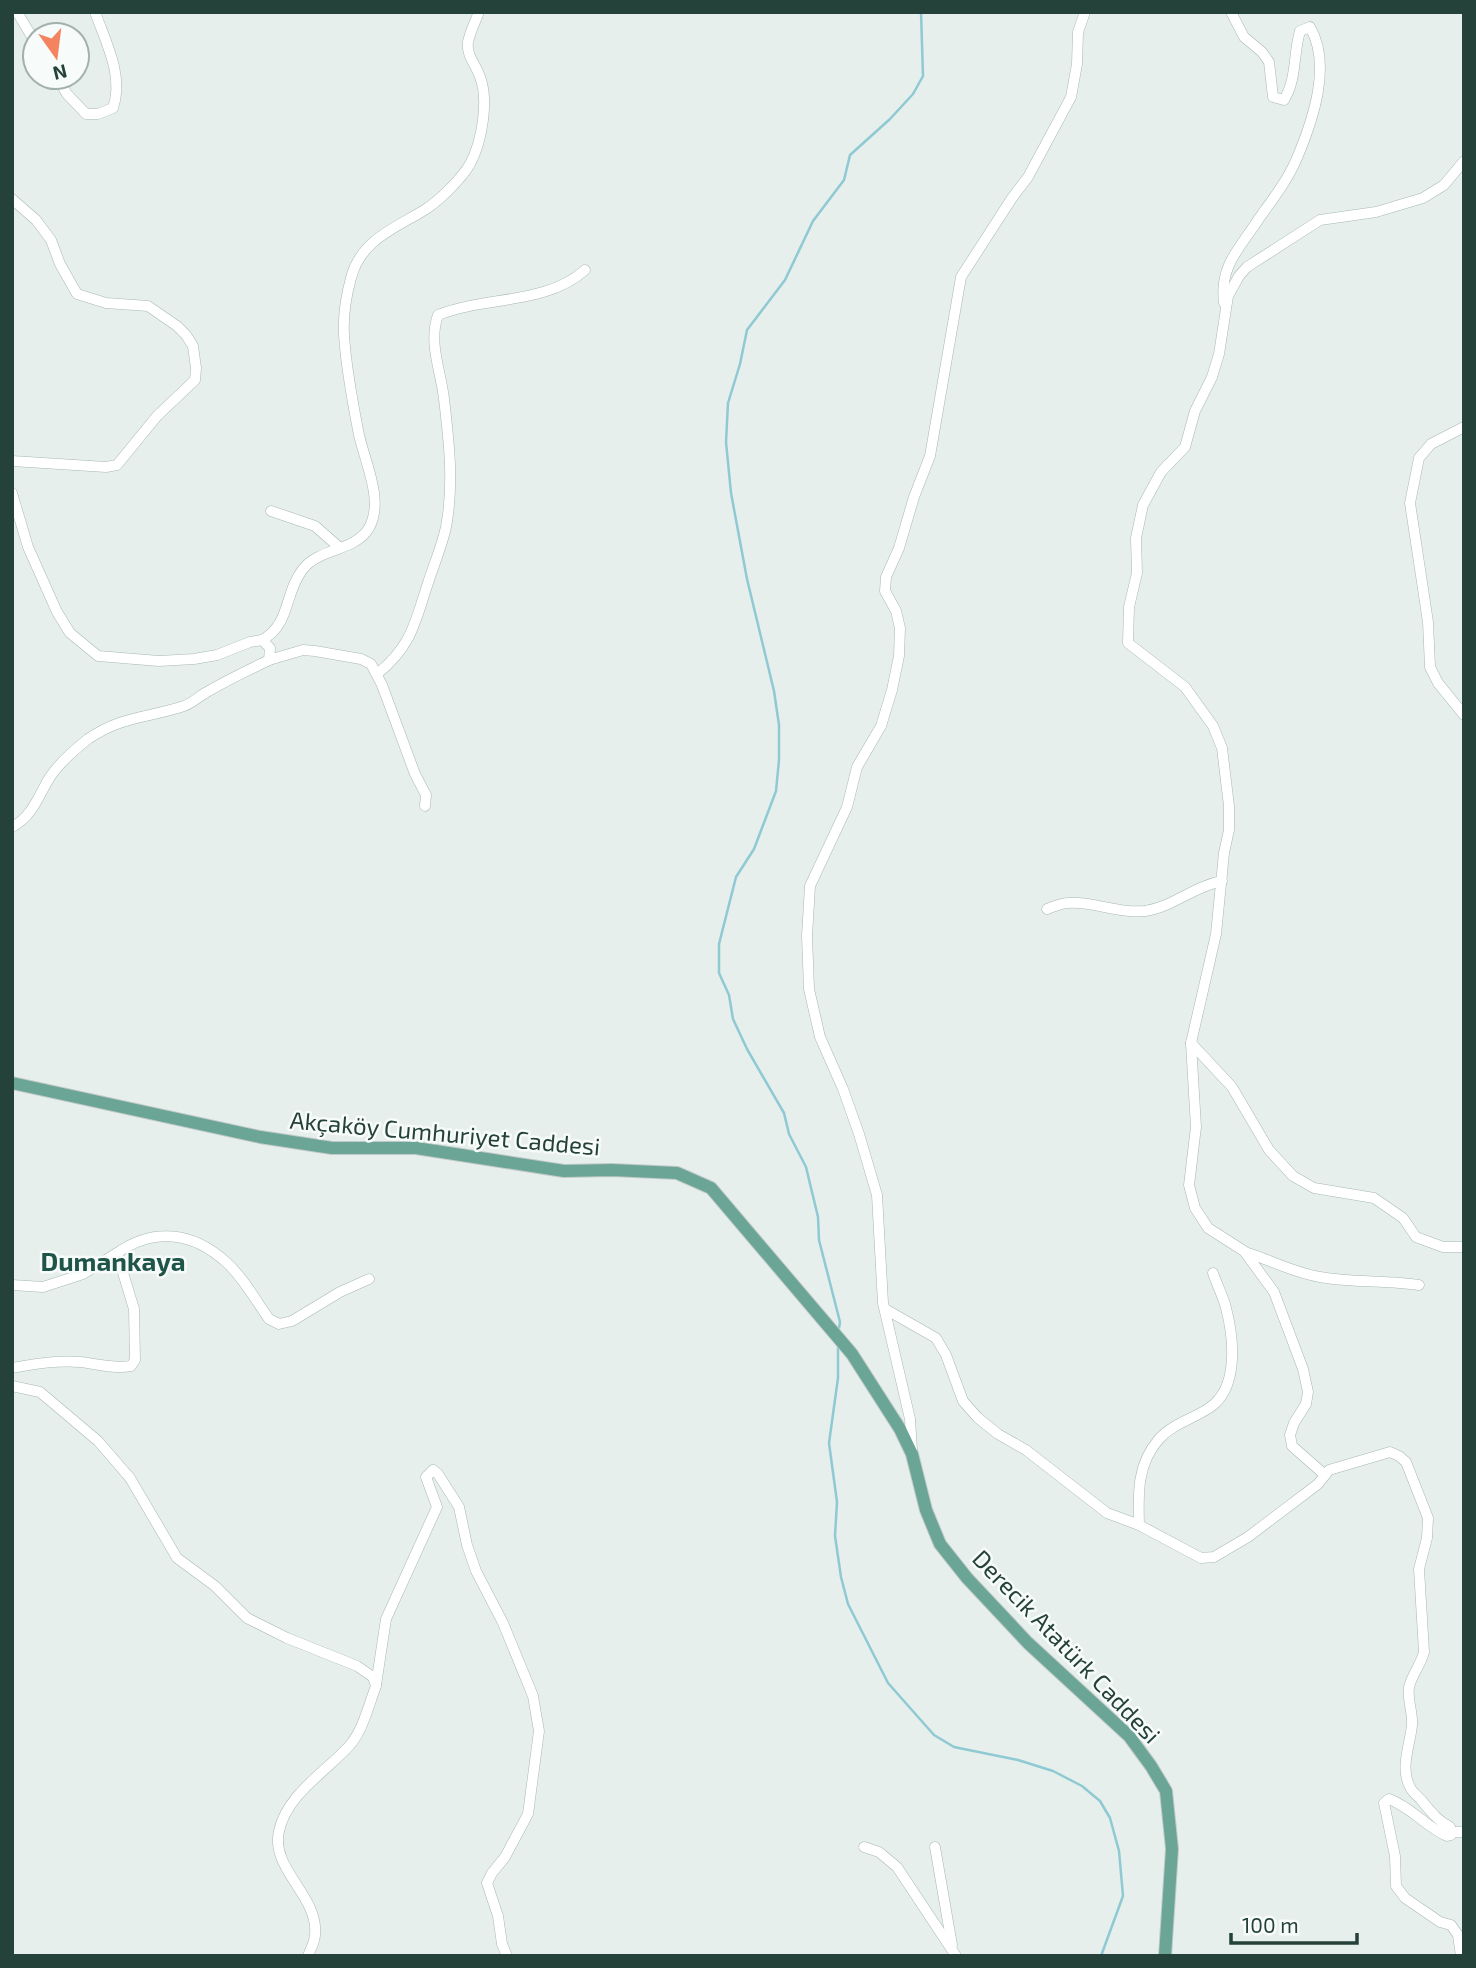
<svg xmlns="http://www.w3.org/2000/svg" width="1476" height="1968" font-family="'Exo 2',sans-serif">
  <rect width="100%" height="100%" fill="#e6efeb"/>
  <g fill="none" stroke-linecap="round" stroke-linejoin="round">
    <g stroke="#8ec9d4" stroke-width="2.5">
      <path d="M839 1328 840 1322 819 1240 818 1217 806 1167 789 1134 784 1113 747 1049 733 1019 729 995 719 973V944L736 877 754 849 776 791 779 760V725L774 691 747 579 731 493 726 442 728 403 740 364 747 330 785 280 813 221 844 180 850 155 890 119 913 94 923 76 921 12"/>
      <path d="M838 1347V1378L829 1443 837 1502 835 1536 841 1577 848 1604 888 1683 934 1735 954 1747 1018 1760 1053 1771 1082 1786 1100 1801 1110 1818 1119 1851 1123 1896 1101 1956"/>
    </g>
    <g stroke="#a8b8b2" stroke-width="11">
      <g id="minor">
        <path d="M17 12 35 42"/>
        <path d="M57 77 67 94 86 114H98L113 108C124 76 106 43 95 12"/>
        <path d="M12 199 36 220 51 240 60 264 77 294 106 303 148 306 177 326 186 335 193 346 196 368 195 380 157 416 117 465 106 467 12 461"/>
        <path d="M1224 303C1219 265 1241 247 1260 217 1273 199 1289 178 1297 158 1313 120 1332 65 1310 27L1300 31C1293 55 1297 79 1284 100L1273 97 1269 62 1262 52 1244 37 1231 12"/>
        <path d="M1464 427 1431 444 1419 458 1410 503 1428 622 1430 667 1438 683 1464 715"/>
        <path d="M12 493 28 547 57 612 70 633 98 656 159 661 194 659 217 655 250 642 262 640 270 648 269 660C249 670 227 680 207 692 199 696 193 703 184 706 148 718 121 716 88 739 74 750 60 762 50 777 38 796 33 816 12 827"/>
        <path d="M271 511 315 526 340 548"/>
        <path d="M262 640C291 624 284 593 303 569 319 548 354 552 369 528 385 499 363 459 358 430 352 399 346 367 344 335 343 316 346 296 351 278 361 239 396 228 426 209 440 200 462 178 470 164 482 142 489 100 480 77 476 65 466 55 468 42 470 32 475 22 479 12"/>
        <path d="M269 660 303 650 315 651 361 659 371 664 382 685 415 774 426 795 425 806"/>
        <path d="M377 674C412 646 415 622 428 583 434 564 442 546 446 527 454 484 449 441 444 399 441 371 428 343 438 315 485 296 546 305 585 270"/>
        <path d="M1047 909C1053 907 1061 903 1068 903 1093 901 1119 914 1145 911 1173 907 1194 886 1222 881"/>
        <path d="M1191 1043 1232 1087 1269 1150 1293 1176 1314 1188 1374 1198 1403 1218 1416 1237 1443 1247H1464"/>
        <path d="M117 1253C154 1227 193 1232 226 1262 243 1277 256 1301 269 1319L279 1324 292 1321 340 1292 369 1279"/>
        <path d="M1248 1253C1272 1261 1295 1273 1320 1277 1353 1283 1387 1280 1419 1285"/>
        <path d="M12 1285 43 1287 83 1274 117 1253 134 1309 135 1360 131 1366C114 1369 98 1364 80 1362 57 1360 35 1364 12 1368"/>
        <path d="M885 1309 936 1338 946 1355 963 1401 978 1418 998 1434 1026 1450 1107 1513 1139 1525 1201 1558 1214 1557 1248 1537 1318 1484 1329 1470 1390 1452 1399 1456 1406 1462 1428 1518 1427 1538 1419 1569 1424 1652C1421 1664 1412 1675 1409 1687 1407 1700 1413 1712 1412 1725 1410 1746 1399 1769 1411 1789 1414 1794 1419 1797 1422 1801 1431 1812 1438 1821 1450 1827L1451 1835 1447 1836C1426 1827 1411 1807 1389 1799L1384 1803 1395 1856 1396 1886 1405 1898 1440 1922 1451 1925 1458 1935 1461 1956"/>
        <path d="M12 1386 40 1392 98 1441 130 1478 177 1558 215 1586 247 1618 287 1638 357 1666 373 1677 376 1686C369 1704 363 1730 350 1745 326 1772 287 1794 279 1831 270 1869 319 1896 315 1935 315 1942 310 1950 308 1956"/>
        <path d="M912 1450 910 1419 883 1303 877 1195 859 1134 843 1089 820 1037 809 989 807 936 810 886 847 807 857 767 881 726 892 690 899 656 900 628 896 611 885 591 886 577 899 548 914 497 930 456 961 277 1012 198 1028 177 1071 97 1077 64 1078 32 1085 12"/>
        <path d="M1325 1475 1292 1446 1290 1435 1294 1423 1306 1404 1308 1392 1303 1369 1274 1292 1244 1251 1208 1228 1195 1208 1189 1185 1196 1127 1191 1043 1216 934 1224 853 1229 830V806L1222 748 1213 726 1185 687 1128 643 1129 607 1137 573 1136 538 1143 505 1161 472 1185 447 1195 411 1212 377 1219 354 1228 296 1239 276 1247 267 1320 220 1376 212 1423 198 1444 185 1464 161"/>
        <path d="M1139 1525C1138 1493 1137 1464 1159 1439 1172 1424 1193 1419 1209 1408 1239 1389 1234 1339 1226 1308 1223 1296 1217 1285 1213 1273"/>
        <path d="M376 1685 386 1619 437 1507 426 1477 433 1470 438 1474 459 1507 467 1545 476 1571 503 1623 533 1696 539 1731 528 1814 505 1857 492 1873 487 1883 498 1916 502 1944 507 1956"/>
        <path d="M1450 1832H1464"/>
        <path d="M864 1847 879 1852 897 1867 956 1956"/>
        <path d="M935 1847 952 1945"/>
      </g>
    </g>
    <g stroke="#c2cac8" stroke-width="14">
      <path id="major" d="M12 1083 260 1137 332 1148H416L564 1171 612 1170 677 1173 711 1188 852 1354 900 1429 912 1454 926 1510 940 1544 967 1578 1028 1643 1129 1736 1151 1766 1166 1791 1172 1849 1165 1956"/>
    </g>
    <use href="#minor" stroke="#fff" stroke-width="10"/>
    <use href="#major" stroke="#6aa596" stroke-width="12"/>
  </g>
  <g text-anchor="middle" stroke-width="5" stroke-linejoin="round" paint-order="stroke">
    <g font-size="24" fill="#24423a" stroke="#f7fbf9">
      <text transform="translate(445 1134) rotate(5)" y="8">Akçaköy Cumhuriyet Caddesi</text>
      <text transform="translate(1066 1647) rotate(46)" y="8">Derecik Atatürk Caddesi</text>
    </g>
    <g font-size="26" font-weight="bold" fill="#1f5548" stroke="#f7fbf9">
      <text x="113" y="1271">Dumankaya</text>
    </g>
  </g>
  <rect width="1476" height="1968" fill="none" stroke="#24423a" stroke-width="28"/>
  <g transform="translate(56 56) rotate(166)"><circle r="33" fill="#f7fbf9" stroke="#a3b1ad" stroke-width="2"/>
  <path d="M0-5L12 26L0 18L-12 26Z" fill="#f4845f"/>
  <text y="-10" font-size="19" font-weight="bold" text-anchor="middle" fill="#24423a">N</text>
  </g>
  <path d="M1231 1933v10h126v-10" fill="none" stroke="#24423a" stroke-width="3.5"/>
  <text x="1242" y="1933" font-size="21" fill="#24423a" stroke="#f7fbf9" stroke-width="5" paint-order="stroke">100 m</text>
</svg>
